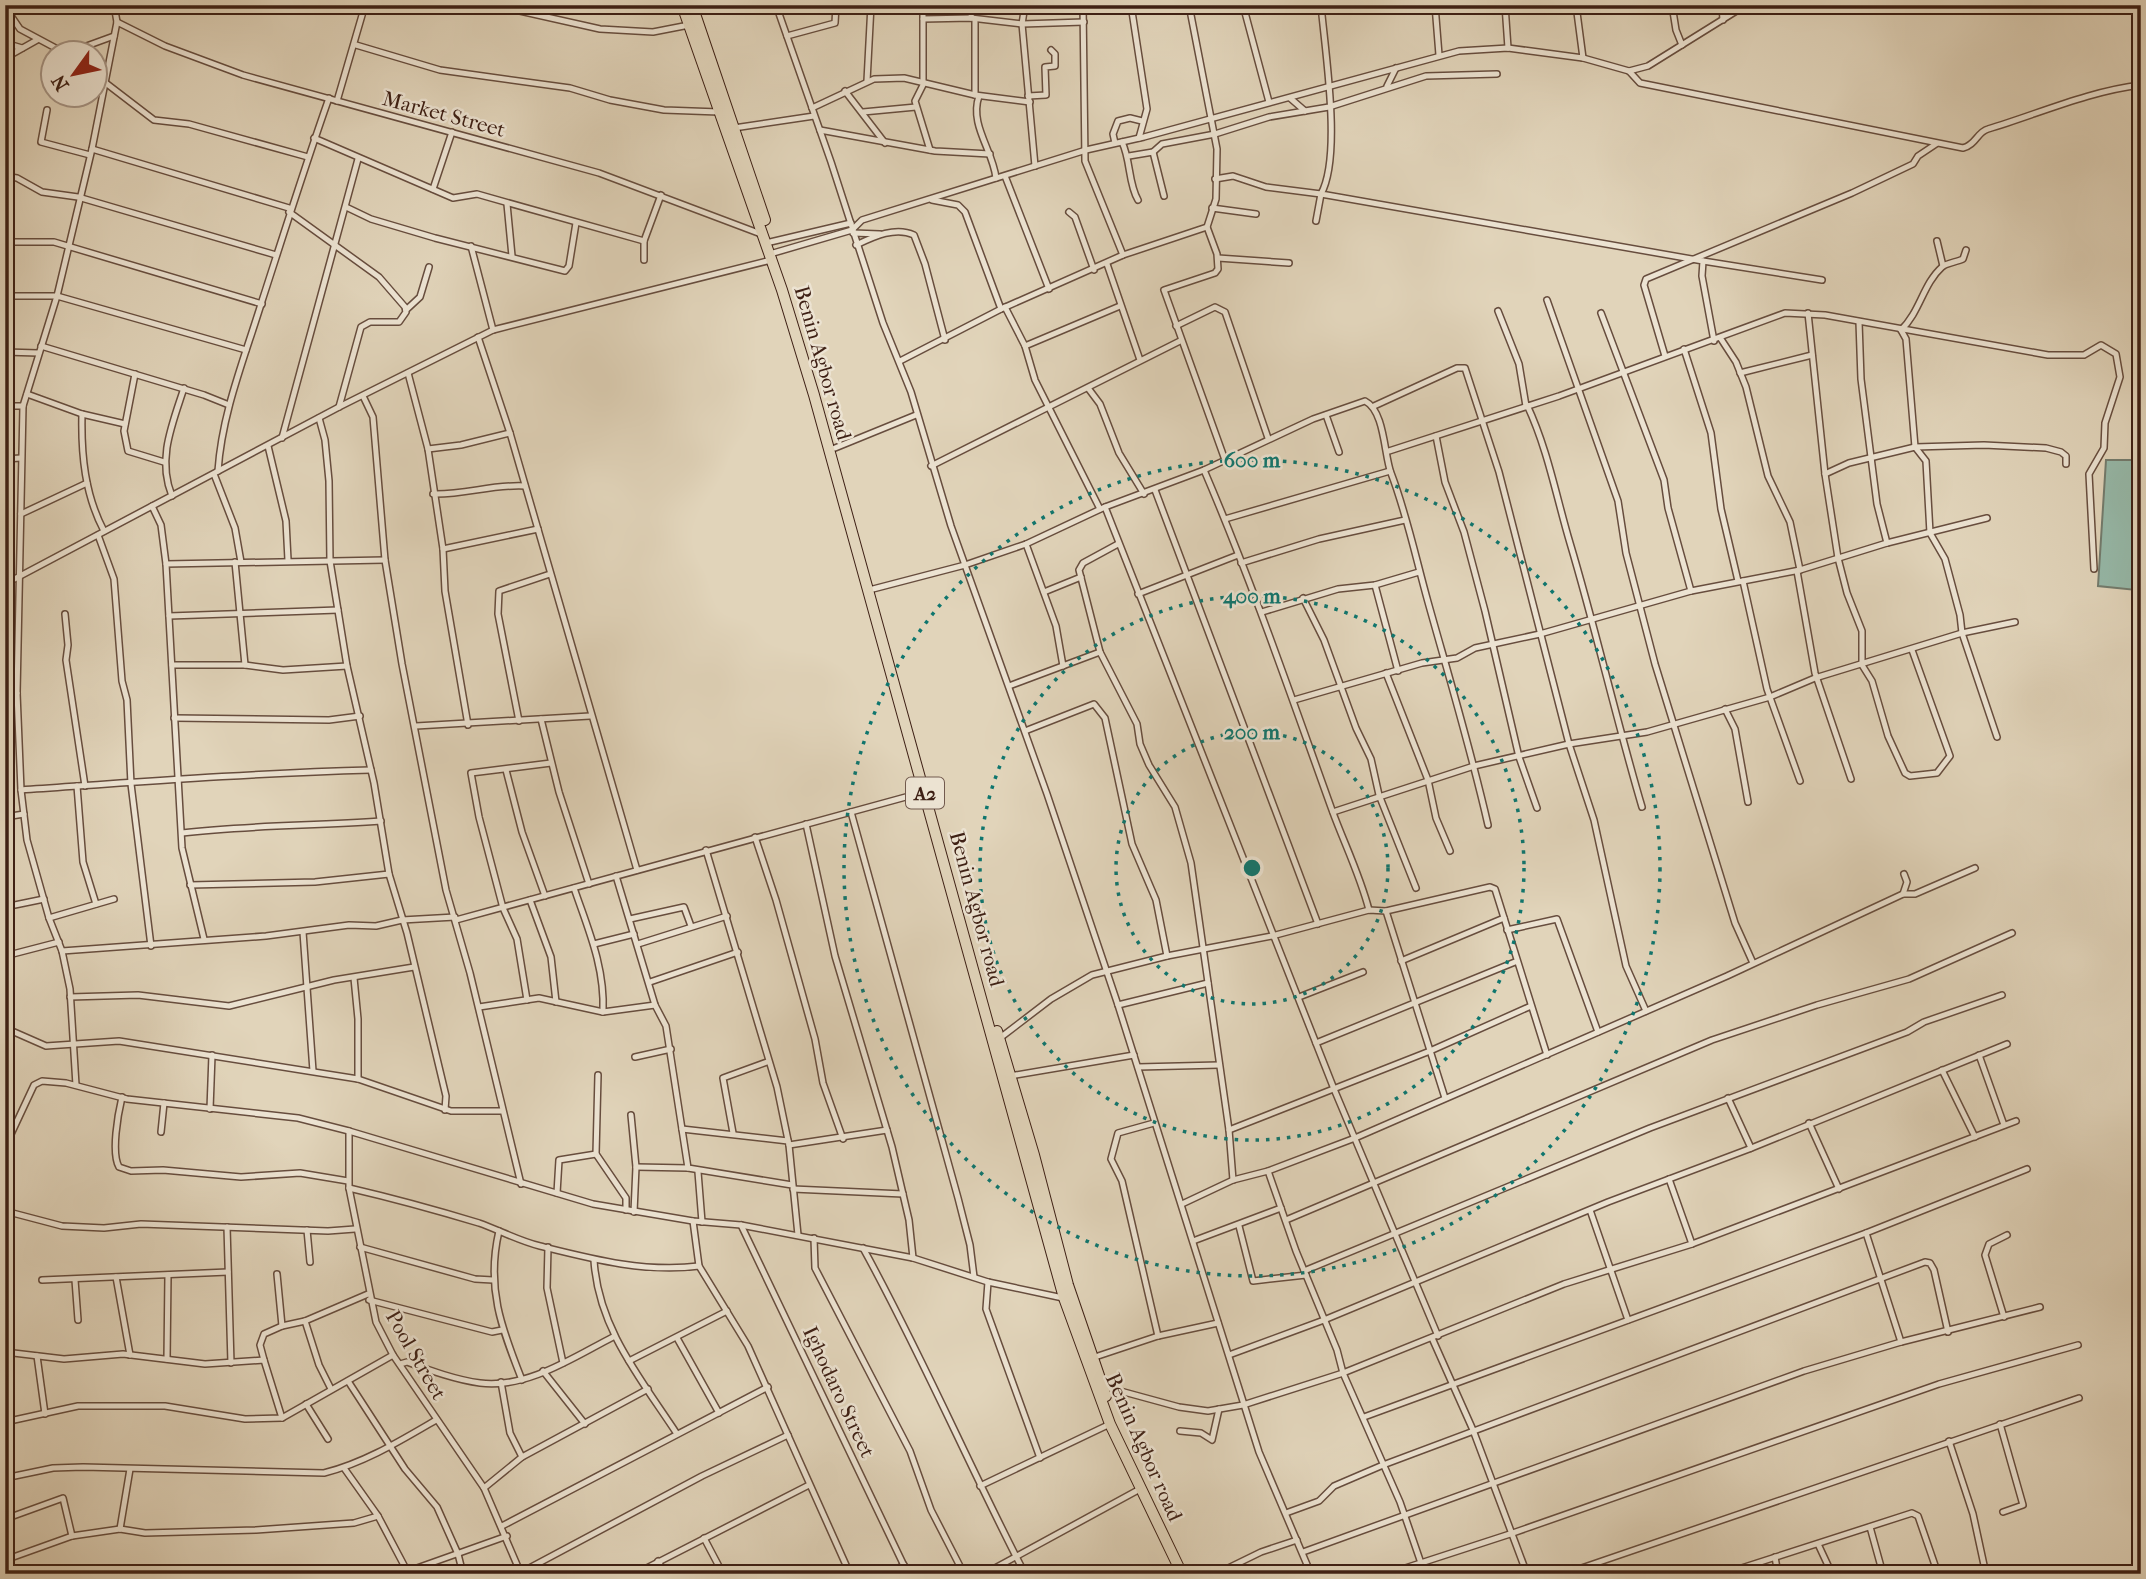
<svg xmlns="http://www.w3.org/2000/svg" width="2146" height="1579" font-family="'IM FELL French Canon',serif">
  <rect width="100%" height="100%" fill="#e1d4ba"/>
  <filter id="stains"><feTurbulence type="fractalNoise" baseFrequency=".00286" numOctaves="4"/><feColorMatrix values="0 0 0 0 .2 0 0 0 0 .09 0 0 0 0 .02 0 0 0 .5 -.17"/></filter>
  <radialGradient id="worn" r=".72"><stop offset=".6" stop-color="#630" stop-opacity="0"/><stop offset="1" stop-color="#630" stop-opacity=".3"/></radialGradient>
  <path fill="#96b9a9" stroke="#737c6e" stroke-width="2" d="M2106 460H2133L2136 590 2098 586Z"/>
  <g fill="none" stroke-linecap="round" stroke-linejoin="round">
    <g stroke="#674d3e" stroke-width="8">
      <g id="street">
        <path d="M479 5 502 7 600 29 653 32 689 25"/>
        <path d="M776 5 831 162 883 323 911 392 951 526 1047 794 1118 1005 1259 1452 1311 1574"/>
        <path d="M923 5V85L915 101 930 150"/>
        <path d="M1025 5 1022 24 1035 166"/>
        <path d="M1083 5 1085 161 1123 255"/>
        <path d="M1131 5 1147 109 1139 138"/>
        <path d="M1189 5 1217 149 1216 199 1207 227 1217 254 1218 269 1215 273 1164 290 1225 460"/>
        <path d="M1243 5 1269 102"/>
        <path d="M1321 5C1325 51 1342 156 1321 194L1703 261 1702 276 1714 341"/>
        <path d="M1435 5 1439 55"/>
        <path d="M1505 5 1508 48"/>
        <path d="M1576 5 1583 58"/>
        <path d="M1672 5 1676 30 1682 45"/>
        <path d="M1722 5 1723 20"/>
        <path d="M5 7 20 29 63 52"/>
        <path d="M971 18 972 5"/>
        <path d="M923 19 971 18 1022 24 1084 22"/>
        <path d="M975 19V95"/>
        <path d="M117 22 165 46 243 75 599 173 761 234"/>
        <path d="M787 36 835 23 836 5"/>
        <path d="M5 43 22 48"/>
        <path d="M356 45 440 70 570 88 610 100 664 110 719 112"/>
        <path d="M70 52 114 36"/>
        <path d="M5 58 37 40"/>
        <path d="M1629 71 1648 66 1746 5"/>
        <path d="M94 74 154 120 189 124 308 157"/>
        <path d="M867 81 871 5"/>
        <path d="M1387 86 1396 68"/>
        <path d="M845 91 885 143"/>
        <path d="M979 96C969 125 993 150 996 178"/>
        <path d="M1028 96 1046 95 1045 67 1055 66V54L1051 50"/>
        <path d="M1290 98 1305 111"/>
        <path d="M337 101 365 5"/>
        <path d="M812 108 874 79 904 78 975 95 1030 102"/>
        <path d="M47 110 41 142 90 155"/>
        <path d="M863 112 916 107"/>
        <path d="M734 128 814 116"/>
        <path d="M820 130 935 151 990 154"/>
        <path d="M314 138 453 198 477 194 644 241"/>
        <path d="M1122 142C1131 161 1128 183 1138 200"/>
        <path d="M1115 143 1113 134 1118 121 1130 118 1142 121"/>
        <path d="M92 149 289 208"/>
        <path d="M1153 152 1164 196"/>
        <path d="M1129 156 1153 152 1162 144 1215 134 1269 117 1329 107 1426 76 1497 74"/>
        <path d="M5 176 17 178 42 192 78 197 276 255"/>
        <path d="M1005 176 1049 289"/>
        <path d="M1215 179 1233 176 1266 187 1321 194 1316 221"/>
        <path d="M433 189 452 132"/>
        <path d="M932 200 958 205 965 212 1001 309"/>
        <path d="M507 204 512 256"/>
        <path d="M346 207 371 219 435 238 565 271 569 266 576 223"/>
        <path d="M1212 208 1256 214"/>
        <path d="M289 212 379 277 405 307 406 312 399 322H370L361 327 339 407"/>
        <path d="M1069 212 1075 217 1094 270"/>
        <path d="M853 233 880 234"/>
        <path d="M1937 241 1943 266"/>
        <path d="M5 242H54L262 304"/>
        <path d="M766 243 851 223"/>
        <path d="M856 245C873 237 895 226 914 235L925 264 945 340"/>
        <path d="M471 246 493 330"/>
        <path d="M770 254 852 230 862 220 1086 150 1144 137 1459 51 1508 48 1583 58 1629 71 1640 83 1963 148C1976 145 1977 132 1988 129 2038 114 2089 91 2141 85"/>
        <path d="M1218 258 1289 263"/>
        <path d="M644 260V241L661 195"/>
        <path d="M1703 261 1822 280"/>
        <path d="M1107 264 1140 360"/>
        <path d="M5 296H57L246 350"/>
        <path d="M1547 300 1618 501 1626 553 1655 664 1735 923 1753 963"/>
        <path d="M1005 307 1025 346 1035 380 1100 509"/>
        <path d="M406 310 420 297 429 267"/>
        <path d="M1498 311 1519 364 1526 406"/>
        <path d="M1601 313 1664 480 1668 508 1691 591"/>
        <path d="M1808 313 1825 474 1838 558 1847 593 1862 631V665L1872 681 1888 736 1905 773 1910 776 1937 773 1950 756 1912 650"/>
        <path d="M1859 322 1861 379 1877 504 1887 543"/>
        <path d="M1176 326 1215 307 1225 312 1268 438"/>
        <path d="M1901 330 1906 339 1915 447 1926 461 1930 533 1945 559 1960 615 1962 633 1997 737"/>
        <path d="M1901 330C1920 312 1923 284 1942 267 1946 263 1957 262 1963 259L1966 250"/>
        <path d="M478 337 510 433 637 870"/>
        <path d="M1721 339 1736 362 1746 387 1768 476 1790 522 1800 570"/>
        <path d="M41 346 204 395 229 405"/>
        <path d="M1025 346 1120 306"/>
        <path d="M1684 349 1711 433 1721 509 1738 581"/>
        <path d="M5 352 38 353"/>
        <path d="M1665 356 1644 285 1646 279 1852 193 1913 164 1918 156 1936 144"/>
        <path d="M900 361 1001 309 1123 255 1207 227"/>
        <path d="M408 373 428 449 443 549 445 591 468 725"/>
        <path d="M1740 373 1812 355"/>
        <path d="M135 374 124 431 128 451 164 462"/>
        <path d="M1088 388 1100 404 1119 453 1144 494"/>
        <path d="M27 394 82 414 125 424"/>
        <path d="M363 396 373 417 385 560 402 664 446 890 470 973 521 1184"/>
        <path d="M1527 405C1548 450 1556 496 1570 543 1596 630 1616 719 1642 807"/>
        <path d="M5 406H23"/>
        <path d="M1374 406 1457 368H1465L1499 472 1569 744 1594 820 1626 966 1646 1011"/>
        <path d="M82 414C81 455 85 495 104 531"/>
        <path d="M1326 415 1339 452"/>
        <path d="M319 418 325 440 329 481 330 561 347 666 374 783 389 874 407 933 446 1096 445 1110"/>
        <path d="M1436 436 1445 482 1464 532 1485 611 1519 757 1537 808"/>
        <path d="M282 438 358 159"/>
        <path d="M268 446 286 521 288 560"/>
        <path d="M835 448 916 415"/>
        <path d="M428 449 461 445 510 433"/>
        <path d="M1389 451 1559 396 1785 313 1825 315 2048 355H2084L2101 345 2116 354 2120 377 2105 423 2104 448 2089 474 2094 569"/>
        <path d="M5 459 21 458"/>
        <path d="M931 466 1180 341"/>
        <path d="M1204 470C1252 582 1291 696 1332 810 1344 843 1360 875 1369 910"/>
        <path d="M218 471C222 412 245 357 262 301 284 233 305 166 329 98"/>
        <path d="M214 474 235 528 241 562"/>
        <path d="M1825 474 1849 463 1915 447 1984 445 2046 448 2061 452 2066 456V464"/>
        <path d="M1155 490 1318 924"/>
        <path d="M433 494C465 495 493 484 525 486"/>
        <path d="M172 496C157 459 172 425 184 388"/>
        <path d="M152 506 161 525 166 564"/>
        <path d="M1105 507 1334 1089 1438 1336"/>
        <path d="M21 514 87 483"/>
        <path d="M1225 519 1390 471"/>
        <path d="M98 535 114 579 122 681 127 700 131 784 151 946"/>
        <path d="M1026 544 1056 626 1063 666"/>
        <path d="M1118 544 1083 563 1079 570 1100 652 1137 724 1140 744 1149 765 1175 807 1191 863 1229 1130 1233 1180"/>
        <path d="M443 549 538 529"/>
        <path d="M235 562 245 665"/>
        <path d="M1241 563 1319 539 1405 520"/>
        <path d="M1797 571 1815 673 1851 779"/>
        <path d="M1743 581 1767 689 1800 781"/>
        <path d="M5 584 339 407 493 330 771 260"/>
        <path d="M1375 585 1398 671"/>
        <path d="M873 589 965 565 1026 544 1105 507 1204 470 1313 419 1365 401C1385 411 1384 455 1391 473 1407 515 1416 559 1428 602 1449 677 1471 750 1488 825"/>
        <path d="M1044 592 1081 577"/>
        <path d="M1138 594 1238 555"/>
        <path d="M1303 598 1324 640 1356 728 1371 759 1379 795 1416 888"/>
        <path d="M1262 612 1338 589 1375 585 1419 572"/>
        <path d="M65 614 68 645 66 660 85 786"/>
        <path d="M169 616 338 610"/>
        <path d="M172 665H245L283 670 347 666"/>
        <path d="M1386 673 1428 780 1436 818 1450 851"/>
        <path d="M1009 686 1100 652"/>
        <path d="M5 698 17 693"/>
        <path d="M1294 700 1422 663 1457 658 1475 648 1540 634 1691 591 1800 570 1887 543 1987 518"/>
        <path d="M1725 709 1735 729 1748 802"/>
        <path d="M174 718 329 720 360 716"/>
        <path d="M541 719 559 792 589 884"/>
        <path d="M519 721 498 614 499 591 550 574"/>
        <path d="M416 726 590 716"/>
        <path d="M1025 731 1094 704 1105 718 1132 844 1156 900 1167 956"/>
        <path d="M506 770 522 832 545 896"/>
        <path d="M77 786 83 862 96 904"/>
        <path d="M21 790C138 782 254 773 371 770"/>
        <path d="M851 812 958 1198 970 1245 974 1277"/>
        <path d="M1333 812 1474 766 1569 744 1647 732 1770 697 1815 678 1962 633 2015 622"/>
        <path d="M5 817 24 814"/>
        <path d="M806 824 835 956 892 1147 909 1220 913 1258"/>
        <path d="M182 833C248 825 315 826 381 821"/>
        <path d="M755 837 776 900 815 1039 823 1083 843 1139"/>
        <path d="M706 850 777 1087 789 1145 798 1235"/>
        <path d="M616 876 655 1005 666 1026 688 1168 792 1185"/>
        <path d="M190 885 315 882 389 874"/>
        <path d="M574 888C588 929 605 967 603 1012"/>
        <path d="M1903 894 1907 882 1904 874"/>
        <path d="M530 900 551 957 556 1002"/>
        <path d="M5 907 44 899"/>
        <path d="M1386 911 1445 1098"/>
        <path d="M49 918 114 899"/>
        <path d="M630 919 684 907 691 926"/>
        <path d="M456 920 924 792"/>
        <path d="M1507 930 1557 919 1598 1032"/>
        <path d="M303 932 313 1071"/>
        <path d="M204 939 182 848 166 564 385 560"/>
        <path d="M594 944 634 934"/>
        <path d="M638 944 727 916"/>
        <path d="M62 951 266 936 349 925 376 926 402 920 455 917"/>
        <path d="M5 956 59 942"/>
        <path d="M1401 961 1504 918"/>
        <path d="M354 978 358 1019V1079"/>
        <path d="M650 982 738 952"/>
        <path d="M70 997 138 995 229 1006 334 980 414 967"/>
        <path d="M1299 997 1363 972"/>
        <path d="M527 1000 517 939 503 908 479 817 471 773 551 763"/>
        <path d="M1118 1005 1208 983"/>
        <path d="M479 1007 539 998 603 1012 655 1005"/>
        <path d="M5 1028 46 1046 119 1041 358 1079 451 1111H501"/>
        <path d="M1000 1038 1051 999 1092 975 1167 956 1272 936 1369 910 1386 911 1490 887 1495 889 1547 1055"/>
        <path d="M1316 1043 1515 962"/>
        <path d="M1979 1055 2004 1125"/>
        <path d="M635 1057 671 1049"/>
        <path d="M1138 1067 1219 1065"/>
        <path d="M1942 1070 1975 1137"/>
        <path d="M598 1075 596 1154 626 1198V1210"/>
        <path d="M1010 1076 1134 1055"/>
        <path d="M76 1085 70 989 62 951 49 918 27 840 21 790 17 693 23 406 57 296 92 149 117 22 114 5"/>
        <path d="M122 1097C118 1114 111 1153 119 1167L131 1171 163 1170 241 1177 300 1173 348 1181"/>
        <path d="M1728 1098 1751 1148"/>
        <path d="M5 1108 8 1105"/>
        <path d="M210 1109 212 1055"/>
        <path d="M631 1115 636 1167 634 1212"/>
        <path d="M1154 1123 1118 1133 1111 1159 1122 1181 1158 1336"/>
        <path d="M1809 1123 1839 1189"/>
        <path d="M682 1129 788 1141"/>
        <path d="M1229 1130 1430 1051 1531 1006"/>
        <path d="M349 1131V1188L376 1322 393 1355 484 1488 521 1574"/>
        <path d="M161 1132 164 1103"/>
        <path d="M733 1133 723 1078 767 1062"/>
        <path d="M789 1145 887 1130"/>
        <path d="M5 1147 34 1085 42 1081 66 1083 127 1099 298 1118 349 1131 593 1204 693 1221 741 1225 913 1258 988 1282 1063 1298"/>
        <path d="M636 1167 688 1168"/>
        <path d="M1268 1171 1296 1251 1337 1350 1343 1373 1400 1502 1421 1563"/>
        <path d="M698 1172 702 1222"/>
        <path d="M1669 1179 1692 1244"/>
        <path d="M349 1188C392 1198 436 1210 479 1223 499 1230 519 1241 540 1246 592 1259 645 1273 699 1266"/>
        <path d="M793 1189 903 1194"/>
        <path d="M557 1193 559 1160 596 1154"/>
        <path d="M1182 1204 1233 1180 1268 1171 1355 1138 1727 976 1903 894H1915L1975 868"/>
        <path d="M1590 1210 1628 1320"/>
        <path d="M5 1211 62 1226 104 1228 141 1224 328 1231 355 1229"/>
        <path d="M1286 1220 1712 1040 1817 1005 1909 979 2012 933"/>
        <path d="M693 1221 699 1266 748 1346 850 1574"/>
        <path d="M741 1225 908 1574"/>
        <path d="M1239 1226 1253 1281 1306 1275"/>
        <path d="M227 1227 231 1363"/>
        <path d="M307 1230 310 1262"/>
        <path d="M499 1231C486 1287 501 1327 522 1380"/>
        <path d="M1866 1233 1901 1342"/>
        <path d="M814 1238 815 1268 910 1451 931 1510 964 1574"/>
        <path d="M1193 1241 1281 1208"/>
        <path d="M360 1247 475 1279 493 1280"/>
        <path d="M548 1247 547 1288 563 1363"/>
        <path d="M863 1248C922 1355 969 1466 1025 1574"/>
        <path d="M594 1260C598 1328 641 1379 677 1434"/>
        <path d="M1304 1271 1650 1128 1907 1032 1924 1022 2002 995"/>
        <path d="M116 1277 130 1355"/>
        <path d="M42 1280 228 1272"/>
        <path d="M75 1280 78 1320"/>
        <path d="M988 1282 986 1309 1040 1458"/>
        <path d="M369 1300 492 1332 502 1330"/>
        <path d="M2004 1317 1985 1255 1989 1244 2007 1235"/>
        <path d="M305 1321 319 1365 331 1389"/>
        <path d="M282 1326 305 1321 368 1294"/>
        <path d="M677 1338 719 1413"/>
        <path d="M1432 1338 1473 1430 1527 1574"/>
        <path d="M5 1352 64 1359 123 1354 205 1364 264 1360 282 1418"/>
        <path d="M1229 1355 1324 1320 1608 1202 1749 1149 2007 1044"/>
        <path d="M37 1356 45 1414"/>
        <path d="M1092 1358 1158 1336 1218 1323"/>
        <path d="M167 1359 168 1275"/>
        <path d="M264 1360 260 1345 264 1334 282 1326 277 1274"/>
        <path d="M629 1361 727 1311"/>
        <path d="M400 1364 407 1362C429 1370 456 1380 480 1383 527 1389 574 1357 613 1337"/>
        <path d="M543 1371 585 1424"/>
        <path d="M348 1381 405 1469 437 1507 458 1554 463 1574"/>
        <path d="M501 1382 510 1433 522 1457"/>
        <path d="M1102 1386 1179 1407 1208 1411 1243 1405 1343 1373 1564 1284 1692 1244 2016 1121"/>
        <path d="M306 1404 328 1439"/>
        <path d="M1364 1417 1866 1233 2027 1169"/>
        <path d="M5 1422 78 1406H165L245 1419 282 1418 393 1355"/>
        <path d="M2000 1424 2023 1505 2003 1512"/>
        <path d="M1180 1431 1201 1433 1212 1440 1219 1409"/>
        <path d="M1949 1441 1973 1514 1984 1565"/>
        <path d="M344 1468 378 1516 406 1569"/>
        <path d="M5 1478 53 1468 83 1467 324 1473C364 1463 400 1441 436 1420"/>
        <path d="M980 1486 1110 1424"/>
        <path d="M484 1488 522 1457 648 1389"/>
        <path d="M1286 1513 1319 1501 1334 1486 1383 1465 1925 1262 1930 1263 1934 1270 1948 1332"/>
        <path d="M5 1519 63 1498 72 1536"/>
        <path d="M502 1526 768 1387"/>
        <path d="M1870 1527 1883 1574"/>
        <path d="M120 1529 130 1469"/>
        <path d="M704 1538 723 1574"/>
        <path d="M1818 1544 1832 1574"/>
        <path d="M1303 1552 1804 1371 1901 1342 2040 1307"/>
        <path d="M1775 1557 1778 1574"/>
        <path d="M5 1560 72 1536 120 1529 145 1533 256 1530 354 1523 378 1516"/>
        <path d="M658 1561 665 1574"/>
        <path d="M520 1573 702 1476 788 1435"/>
        <path d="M333 1574 417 1568 507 1536"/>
        <path d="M635 1574 809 1485"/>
        <path d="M888 1574 904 1565"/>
        <path d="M984 1574 1140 1489"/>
        <path d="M1216 1574 1261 1552 1297 1540"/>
        <path d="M1387 1574 1510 1534 1939 1384 2078 1345"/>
        <path d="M1564 1574 2079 1398"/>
        <path d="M1723 1574 1912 1513 1918 1516 1938 1574"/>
      </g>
    </g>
    <g stroke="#3e2015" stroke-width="12">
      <g id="highway">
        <path d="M682 5 782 290 814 395 1064 1298 1110 1424 1182 1574"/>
        <path d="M692 5 765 220"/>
        <path d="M997 1031 1034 1155 1068 1285 1106 1396"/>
      </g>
    </g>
    <use href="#street" stroke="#ece3d2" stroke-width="5"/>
    <use href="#highway" stroke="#e1d4ba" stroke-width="10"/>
  </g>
  <g fill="none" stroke="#0f766e" stroke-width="3.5" stroke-dasharray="3.5 7">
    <circle cx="1252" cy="868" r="136"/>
    <circle cx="1252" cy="868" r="272"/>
    <circle cx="1252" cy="868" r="408"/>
  </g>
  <g text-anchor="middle" stroke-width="5" stroke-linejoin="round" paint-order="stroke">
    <rect fill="#ece3d2" stroke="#725a4e" stroke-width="2" x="906" y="777.5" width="38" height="31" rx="5"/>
    <g font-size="19" font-weight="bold" fill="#3e2015">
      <text x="925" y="800">A2</text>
    </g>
    <g font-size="21" fill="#3e2015" stroke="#ece3d2">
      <text transform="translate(444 114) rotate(15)" y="7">Market Street</text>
      <text transform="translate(823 363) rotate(74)" y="7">Benin Agbor road</text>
      <text transform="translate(977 909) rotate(75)" y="7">Benin Agbor road</text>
      <text transform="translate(416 1355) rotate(60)" y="7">Pool Street</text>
      <text transform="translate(839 1392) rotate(65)" y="7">Ighodaro Street</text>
      <text transform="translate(1144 1447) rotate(66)" y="7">Benin Agbor road</text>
    </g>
  </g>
  <circle cx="1252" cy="868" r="10" fill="#0f766e" stroke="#ece3d2" stroke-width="3.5"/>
  <g font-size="21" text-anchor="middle" font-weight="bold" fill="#0f766e" stroke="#ece3d2" stroke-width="5" stroke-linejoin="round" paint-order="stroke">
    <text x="1252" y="467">600 m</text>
    <text x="1252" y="603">400 m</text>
    <text x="1252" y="739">200 m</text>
  </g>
  <rect width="2146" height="1579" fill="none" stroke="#e1d4ba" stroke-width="28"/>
  <rect x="7" y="7" width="2132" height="1565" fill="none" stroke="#3e2015" stroke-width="3.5"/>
  <rect x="14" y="14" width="2118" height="1551" fill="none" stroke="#3e2015" stroke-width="2"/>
  <g transform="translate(74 74) rotate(237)"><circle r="33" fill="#ece3d2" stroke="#a69586" stroke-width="2"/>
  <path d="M0-5L12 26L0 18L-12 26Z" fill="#8f2418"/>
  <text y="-10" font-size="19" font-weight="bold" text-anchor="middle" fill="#3e2015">N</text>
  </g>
  <rect width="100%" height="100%" filter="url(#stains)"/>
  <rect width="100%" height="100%" fill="url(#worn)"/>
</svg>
